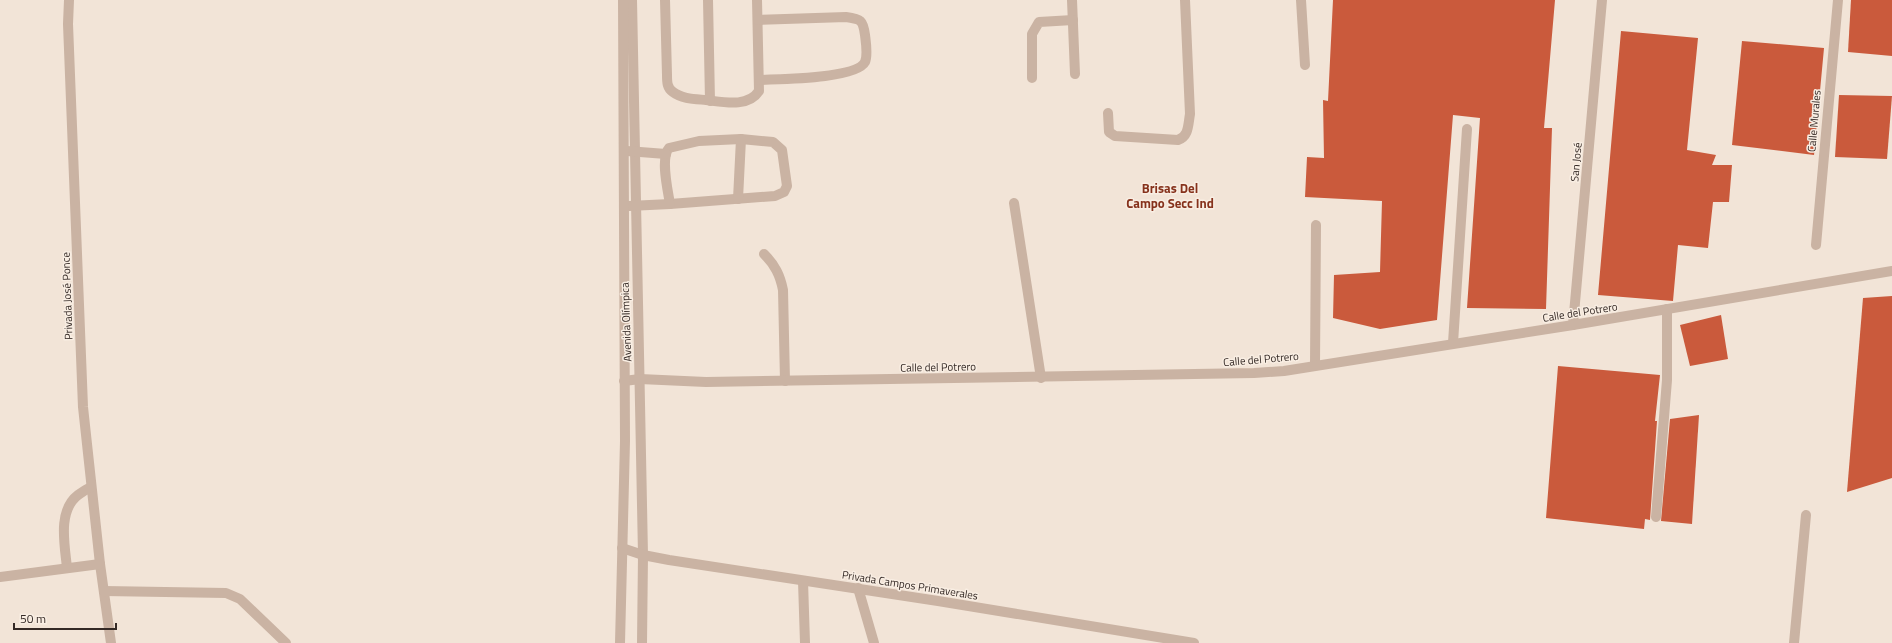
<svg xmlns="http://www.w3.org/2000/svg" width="1892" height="643" font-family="'Titillium Web',sans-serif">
  <rect width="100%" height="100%" fill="#f2e4d7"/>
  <g fill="#ca5a3c">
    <path d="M1333 0H1555L1544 128H1552L1546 309 1467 308 1480 118 1453 115 1437 320 1380 329 1333 318 1334 275 1380 272 1382 201 1305 197 1307 157 1324 158 1323 100 1328 101Z"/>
    <path d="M1851 0H1892V56L1848 52Z"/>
    <path d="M1621 31 1698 38 1687 150 1716 155 1712 165H1732L1729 202H1713L1708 248 1678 245 1673 301 1598 295Z"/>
    <path d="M1742 41 1824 48 1814 155 1732 145Z"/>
    <path d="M1839 95 1892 96 1887 159 1835 157Z"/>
    <path d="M1892 296V478L1847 492 1863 298Z"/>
    <path d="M1721 315 1728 359 1690 366 1680 325Z"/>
    <path d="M1558 366 1660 375 1655 421H1657L1650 520 1645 519 1644 529 1546 518Z"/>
    <path d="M1699 415 1692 524 1661 521 1670 419Z"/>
  </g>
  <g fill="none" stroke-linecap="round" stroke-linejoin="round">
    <g stroke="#cab3a3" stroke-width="10">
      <path d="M69 0 68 24 83 407 100 564 111 643"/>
      <path d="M632 0 643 555 642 643"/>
      <path d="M665 0 667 75C667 82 667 88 673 92 682 99 695 99 706 100 723 102 748 108 759 91L757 0"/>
      <path d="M708 0 710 101"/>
      <path d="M1072 0 1075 74"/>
      <path d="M1301 0 1305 65"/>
      <path d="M758 20 846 17C861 19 863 20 865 35 866 43 868 55 865 62 856 79 779 79 760 80"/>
      <path d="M1032 78V34L1039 22 1073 20"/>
      <path d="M1108 113 1109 132 1115 136 1178 140C1189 136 1188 125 1190 114L1185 0"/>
      <path d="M741 139 773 142 782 150 787 186 784 192 775 196 670 204C668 191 660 158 669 148L699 141Z"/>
      <path d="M627 151 666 154"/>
      <path d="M738 199 741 139"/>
      <path d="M1014 203 1041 378"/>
      <path d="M629 206 670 204"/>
      <path d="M1816 245 1838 0"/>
      <path d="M764 254C775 265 780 275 783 290L785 381"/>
      <path d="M1573 325 1602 0"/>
      <path d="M1453 343 1467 129"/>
      <path d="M1315 365 1316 225"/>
      <path d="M624 381 640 379 706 382 1254 373 1284 371 1573 325 1892 271"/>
      <path d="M1656 517 1667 380V309"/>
      <path d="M622 548 643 555 669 560 938 601 1194 643"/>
      <path d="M67 568C65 546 57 511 78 495 82 492 87 489 91 487"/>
      <path d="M0 577 100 564"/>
      <path d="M803 581 805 643"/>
      <path d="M858 588 874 643"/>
      <path d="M104 591 226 593 240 599 286 643"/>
      <path d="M620 643 625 441 623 0"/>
      <path d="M1794 643 1806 515"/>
    </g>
  </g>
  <g text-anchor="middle" stroke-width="3" stroke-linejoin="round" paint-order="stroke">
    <g font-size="11" fill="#342925" stroke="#f9eee3">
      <text transform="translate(1814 121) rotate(-85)" y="4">Calle Murales</text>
      <text transform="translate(1576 162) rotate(-85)" y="4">San José</text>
      <text transform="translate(67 296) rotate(-92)" y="4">Privada José Ponce</text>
      <text transform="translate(1580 312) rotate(-9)" y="4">Calle del Potrero</text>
      <text transform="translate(626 322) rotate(-92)" y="4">Avenida Olímpica</text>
      <text transform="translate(1261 359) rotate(-5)" y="4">Calle del Potrero</text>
      <text transform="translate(938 367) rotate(-1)" y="4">Calle del Potrero</text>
      <text transform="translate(910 585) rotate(9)" y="4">Privada Campos Primaverales</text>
    </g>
    <g font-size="13" font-weight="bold" fill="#86321c" stroke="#f9eee3">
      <text x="1170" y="193">Brisas Del<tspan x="1170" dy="15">Campo Secc Ind</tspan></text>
    </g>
  </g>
  <path d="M14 623v6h102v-6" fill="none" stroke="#342925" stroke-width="2"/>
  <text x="20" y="623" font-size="12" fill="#342925" stroke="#f9eee3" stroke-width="3" paint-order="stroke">50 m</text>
</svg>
